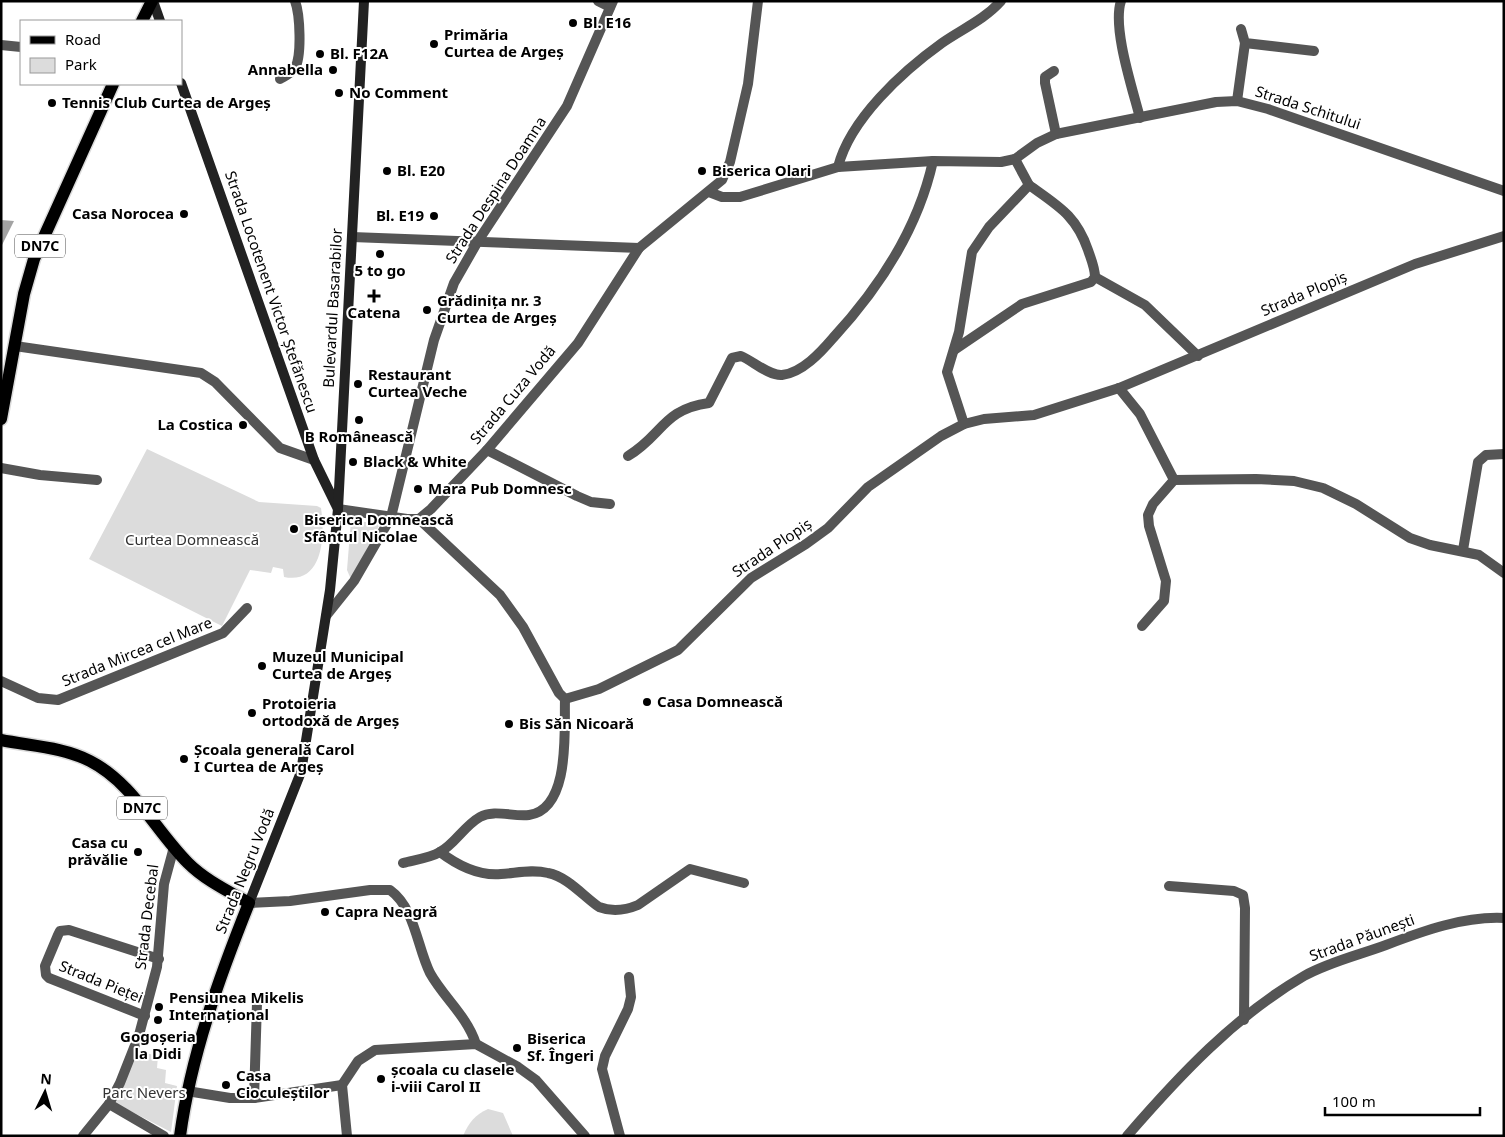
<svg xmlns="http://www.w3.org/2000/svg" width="1505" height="1137" font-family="'Noto Sans',sans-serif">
  <rect width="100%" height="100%" fill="#fff"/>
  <g fill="#dcdcdc">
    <path d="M147 449 259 502 317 506 321 508C325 534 324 585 284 577L283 569 273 567 271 573 250 570 222 626 89 559Z"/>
    <path d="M351 520 380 524 353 576 350 577 347 570Z"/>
    <path d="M138 1051 158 1056 157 1068 166 1070 165 1083 177 1086 171 1132 113 1102Z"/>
    <path d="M488 1109 503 1113 513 1136H463C469 1122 475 1115 488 1109Z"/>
  </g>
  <path fill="#a3a3a3" d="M1 220 14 221 1 247Z"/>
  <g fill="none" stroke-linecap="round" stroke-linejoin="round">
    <g stroke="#dbdbdb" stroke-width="15">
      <g id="primary">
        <path d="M142 21 152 1"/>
        <path d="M1 419 24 294 34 259 113 84"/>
        <path d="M1 740C31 746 63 747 90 761 133 783 155 830 188 863 205 880 228 891 249 903 219 978 191 1055 180 1136"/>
      </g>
    </g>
    <g stroke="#555" stroke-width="10">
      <path d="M1121 1C1112 28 1133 90 1140 118"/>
      <path d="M1241 29 1245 43 1314 51"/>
      <path d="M1 45 21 47"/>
      <path d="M1054 71 1045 77V83L1056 134"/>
      <path d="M280 79C285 76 292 73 295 68 302 56 300 14 295 1"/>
      <path d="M1237 101 1245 43"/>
      <path d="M838 167C850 119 903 71 942 43 962 29 984 20 1001 1"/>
      <path d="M709 192 722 197H740L838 167 933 161 1001 162 1015 159 1037 143 1056 134 1216 102 1237 101 1268 109 1504 191"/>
      <path d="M352 237 639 248"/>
      <path d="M1095 277 1145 305 1198 356"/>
      <path d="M15 346 201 373 215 382 280 448 314 460"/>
      <path d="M954 350 1022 304 1091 282 1095 277C1095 268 1091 259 1088 250 1076 215 1058 206 1029 185"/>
      <path d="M1119 388 1140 414 1174 480"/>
      <path d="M964 424 947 372 959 332 972 252 989 227 1029 185 1015 159"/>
      <path d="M487 450 577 496 591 502 610 504"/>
      <path d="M628 456C662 436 663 409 709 403L732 358 741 356C753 361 769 376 782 375 802 373 821 352 833 338 880 287 918 229 933 161"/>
      <path d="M1 468 40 475 97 480"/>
      <path d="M1463 550 1478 462 1486 455 1504 454"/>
      <path d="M1142 626 1164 601 1166 581 1149 526 1148 515 1153 504 1174 480 1256 479 1294 481 1323 488 1356 504 1410 538 1430 545 1479 555 1504 573"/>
      <path d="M1 681 38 698 58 700 223 633 247 608"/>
      <path d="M565 699 599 689 678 650 751 578 806 544 828 528 868 487 941 436 964 424 984 419 1034 415 1119 388 1415 264 1504 236"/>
      <path d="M440 852C457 865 479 876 501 874 517 873 532 869 548 873 568 877 583 896 599 907 612 912 626 910 638 905L690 869 744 883"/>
      <path d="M403 863C414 860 430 858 440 852 455 844 464 826 480 817 494 809 513 817 529 815 571 809 564 729 565 699L559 693 523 627 500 595 419 519"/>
      <path d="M1169 886 1234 891 1243 895 1245 908 1244 1020"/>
      <path d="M249 903 290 901 370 890H390C415 908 417 947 430 973 444 998 467 1016 476 1044"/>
      <path d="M145 1016 49 978 46 975 45 966 58 935 60 931 69 930 159 959"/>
      <path d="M342 1085 358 1061 375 1050 476 1044 518 1067 536 1080 585 1136"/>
      <path d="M342 1085 347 1136"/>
      <path d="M187 1091 230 1098H254L342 1085"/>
      <path d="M254 1098 257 1003"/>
      <path d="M109 1104 164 1136"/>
      <path d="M83 1136 109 1104 120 1083 139 1035 157 967 164 884 174 847"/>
      <path d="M620 1136 602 1069 605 1056 628 1009 631 997 629 977"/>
      <path d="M1127 1136C1179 1076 1235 1016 1304 976 1329 962 1359 955 1386 945 1423 931 1464 916 1504 918"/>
    </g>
    <g stroke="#555" stroke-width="10">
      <path d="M598 1 610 7"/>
      <path d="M338 509 407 519H419L431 509 487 450 578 343 639 248 722 180 730 162 748 84 758 1"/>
      <path d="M326 616 354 581 391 517 434 340 454 283 478 241 567 106 613 1"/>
    </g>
    <g stroke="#222" stroke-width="10">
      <path d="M153 1 160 21"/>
      <path d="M181 83 314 460 338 509"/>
      <path d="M249 903 301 772 330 590 338 509 364 1"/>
    </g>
    <use href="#primary" stroke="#000" stroke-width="12"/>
  </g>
  <g fill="#000" stroke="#fff" stroke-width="2">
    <circle cx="573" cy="23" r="5"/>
    <circle cx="434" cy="44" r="5"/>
    <circle cx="320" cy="54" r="5"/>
    <circle cx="333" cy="70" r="5"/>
    <circle cx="339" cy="93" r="5"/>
    <circle cx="52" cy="103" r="5"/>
    <circle cx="387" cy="171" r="5"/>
    <circle cx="702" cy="171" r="5"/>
    <circle cx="184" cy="214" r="5"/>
    <circle cx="434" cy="216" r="5"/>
    <circle cx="380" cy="254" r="5"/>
    <path d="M371.5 288.5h5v5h5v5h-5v5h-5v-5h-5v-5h5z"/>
    <circle cx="427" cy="310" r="5"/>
    <circle cx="358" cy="384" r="5"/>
    <circle cx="359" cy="420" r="5"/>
    <circle cx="243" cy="425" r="5"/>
    <circle cx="353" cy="462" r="5"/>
    <circle cx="418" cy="489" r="5"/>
    <circle cx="294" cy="529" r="5"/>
    <circle cx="262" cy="666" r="5"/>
    <circle cx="647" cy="702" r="5"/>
    <circle cx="252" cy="713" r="5"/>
    <circle cx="509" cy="724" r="5"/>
    <circle cx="184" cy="759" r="5"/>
    <circle cx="138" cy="852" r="5"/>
    <circle cx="325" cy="912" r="5"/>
    <circle cx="159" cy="1007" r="5"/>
    <circle cx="158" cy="1020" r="5"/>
    <circle cx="517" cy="1048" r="5"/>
    <circle cx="381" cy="1079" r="5"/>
    <circle cx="226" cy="1085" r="5"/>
  </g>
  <g text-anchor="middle" stroke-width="4" stroke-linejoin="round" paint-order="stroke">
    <g fill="#fff" stroke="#4c4c4c" stroke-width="1">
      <rect x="15" y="234.5" width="50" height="23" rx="4"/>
      <rect x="117" y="796.5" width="50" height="23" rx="4"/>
    </g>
    <g font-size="14" font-weight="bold" fill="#000">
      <text x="40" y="251">DN7C</text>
      <text x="142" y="813">DN7C</text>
    </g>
    <g font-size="15" font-weight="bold" fill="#000" stroke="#fff" text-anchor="start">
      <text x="583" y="28">Bl. E16</text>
      <text x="444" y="40">Primăria<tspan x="444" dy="17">Curtea de Argeș</tspan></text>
      <text x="330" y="59">Bl. F12A</text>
      <text x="323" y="75" text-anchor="end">Annabella</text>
      <text x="349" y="98">No Comment</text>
      <text x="62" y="108">Tennis Club Curtea de Argeș</text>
      <text x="397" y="176">Bl. E20</text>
      <text x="712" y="176">Biserica Olari</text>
      <text x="174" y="219" text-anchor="end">Casa Norocea</text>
      <text x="424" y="221" text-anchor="end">Bl. E19</text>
      <text x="380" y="276" text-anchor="middle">5 to go</text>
      <text x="437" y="306">Grădinița nr. 3<tspan x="437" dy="17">Curtea de Argeș</tspan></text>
      <text x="374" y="318" text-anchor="middle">Catena</text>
      <text x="368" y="380">Restaurant<tspan x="368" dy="17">Curtea Veche</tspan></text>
      <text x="233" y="430" text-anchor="end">La Costica</text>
      <text x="359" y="442" text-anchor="middle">B Românească</text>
      <text x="363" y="467">Black &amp; White</text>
      <text x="428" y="494">Mara Pub Domnesc</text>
      <text x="304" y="525">Biserica Domnească<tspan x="304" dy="17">Sfântul Nicolae</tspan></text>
      <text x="272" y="662">Muzeul Municipal<tspan x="272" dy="17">Curtea de Argeș</tspan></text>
      <text x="657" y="707">Casa Domnească</text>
      <text x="262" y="709">Protoieria<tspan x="262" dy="17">ortodoxă de Argeș</tspan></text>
      <text x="519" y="729">Bis Săn Nicoară</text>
      <text x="194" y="755">Școala generală Carol<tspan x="194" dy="17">I Curtea de Argeș</tspan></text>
      <text x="128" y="848" text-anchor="end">Casa cu<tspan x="128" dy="17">prăvălie</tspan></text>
      <text x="335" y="917">Capra Neagră</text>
      <text x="169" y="1003">Pensiunea Mikelis<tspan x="169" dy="17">Internațional</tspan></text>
      <text x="158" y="1042" text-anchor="middle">Gogoșeria<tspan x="158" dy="17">la Didi</tspan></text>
      <text x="527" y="1044">Biserica<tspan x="527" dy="17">Sf. Îngeri</tspan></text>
      <text x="391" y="1075">școala cu clasele<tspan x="391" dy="17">i-viii Carol II</tspan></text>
      <text x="236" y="1081">Casa<tspan x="236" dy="17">Cioculeștilor</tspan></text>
    </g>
    <g font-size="15" fill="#000" stroke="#fff">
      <text transform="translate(1308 108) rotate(18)" y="5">Strada Schitului</text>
      <text transform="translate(496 190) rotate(-57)" y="5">Strada Despina Doamna</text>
      <text transform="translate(271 292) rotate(71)" y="5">Strada Locotenent Victor Ștefănescu</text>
      <text transform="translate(1304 294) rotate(-23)" y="5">Strada Plopiș</text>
      <text transform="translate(333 308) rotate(-87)" y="5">Bulevardul Basarabilor</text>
      <text transform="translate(513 395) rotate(-50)" y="5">Strada Cuza Vodă</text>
      <text transform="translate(772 548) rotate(-34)" y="5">Strada Plopiș</text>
      <text transform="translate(137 652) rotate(-22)" y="5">Strada Mircea cel Mare</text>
      <text transform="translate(245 871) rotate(-68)" y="5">Strada Negru Vodă</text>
      <text transform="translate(147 917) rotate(-83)" y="5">Strada Decebal</text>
      <text transform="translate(1362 938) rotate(-20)" y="5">Strada Păunești</text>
      <text transform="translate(101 982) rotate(22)" y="5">Strada Pieței</text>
    </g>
    <g font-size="15" fill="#333" stroke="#fff">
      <text x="192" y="545">Curtea Domnească</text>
      <text x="144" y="1098">Parc Nevers</text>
    </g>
  </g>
  <rect width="1505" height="1137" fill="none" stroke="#000000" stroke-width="5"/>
  <rect x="20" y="20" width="162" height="65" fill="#ffffff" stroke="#999999"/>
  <rect x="30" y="36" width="25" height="8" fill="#000000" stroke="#999999"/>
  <text x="65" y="45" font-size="15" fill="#000000">Road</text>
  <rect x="30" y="58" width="25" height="15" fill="#dcdcdc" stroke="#999999"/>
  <text x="65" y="70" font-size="15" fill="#000000">Park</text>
  <g transform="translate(45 1092) rotate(5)" stroke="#ffffff" stroke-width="4" paint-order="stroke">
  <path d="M0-4L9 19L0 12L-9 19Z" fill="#000000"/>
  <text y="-8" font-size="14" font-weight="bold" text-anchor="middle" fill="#000000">N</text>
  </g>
  <path d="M1325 1107v8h155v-8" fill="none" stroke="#000000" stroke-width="2.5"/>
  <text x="1332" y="1107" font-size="15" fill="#000000" stroke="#ffffff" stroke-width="4" paint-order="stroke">100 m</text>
</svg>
